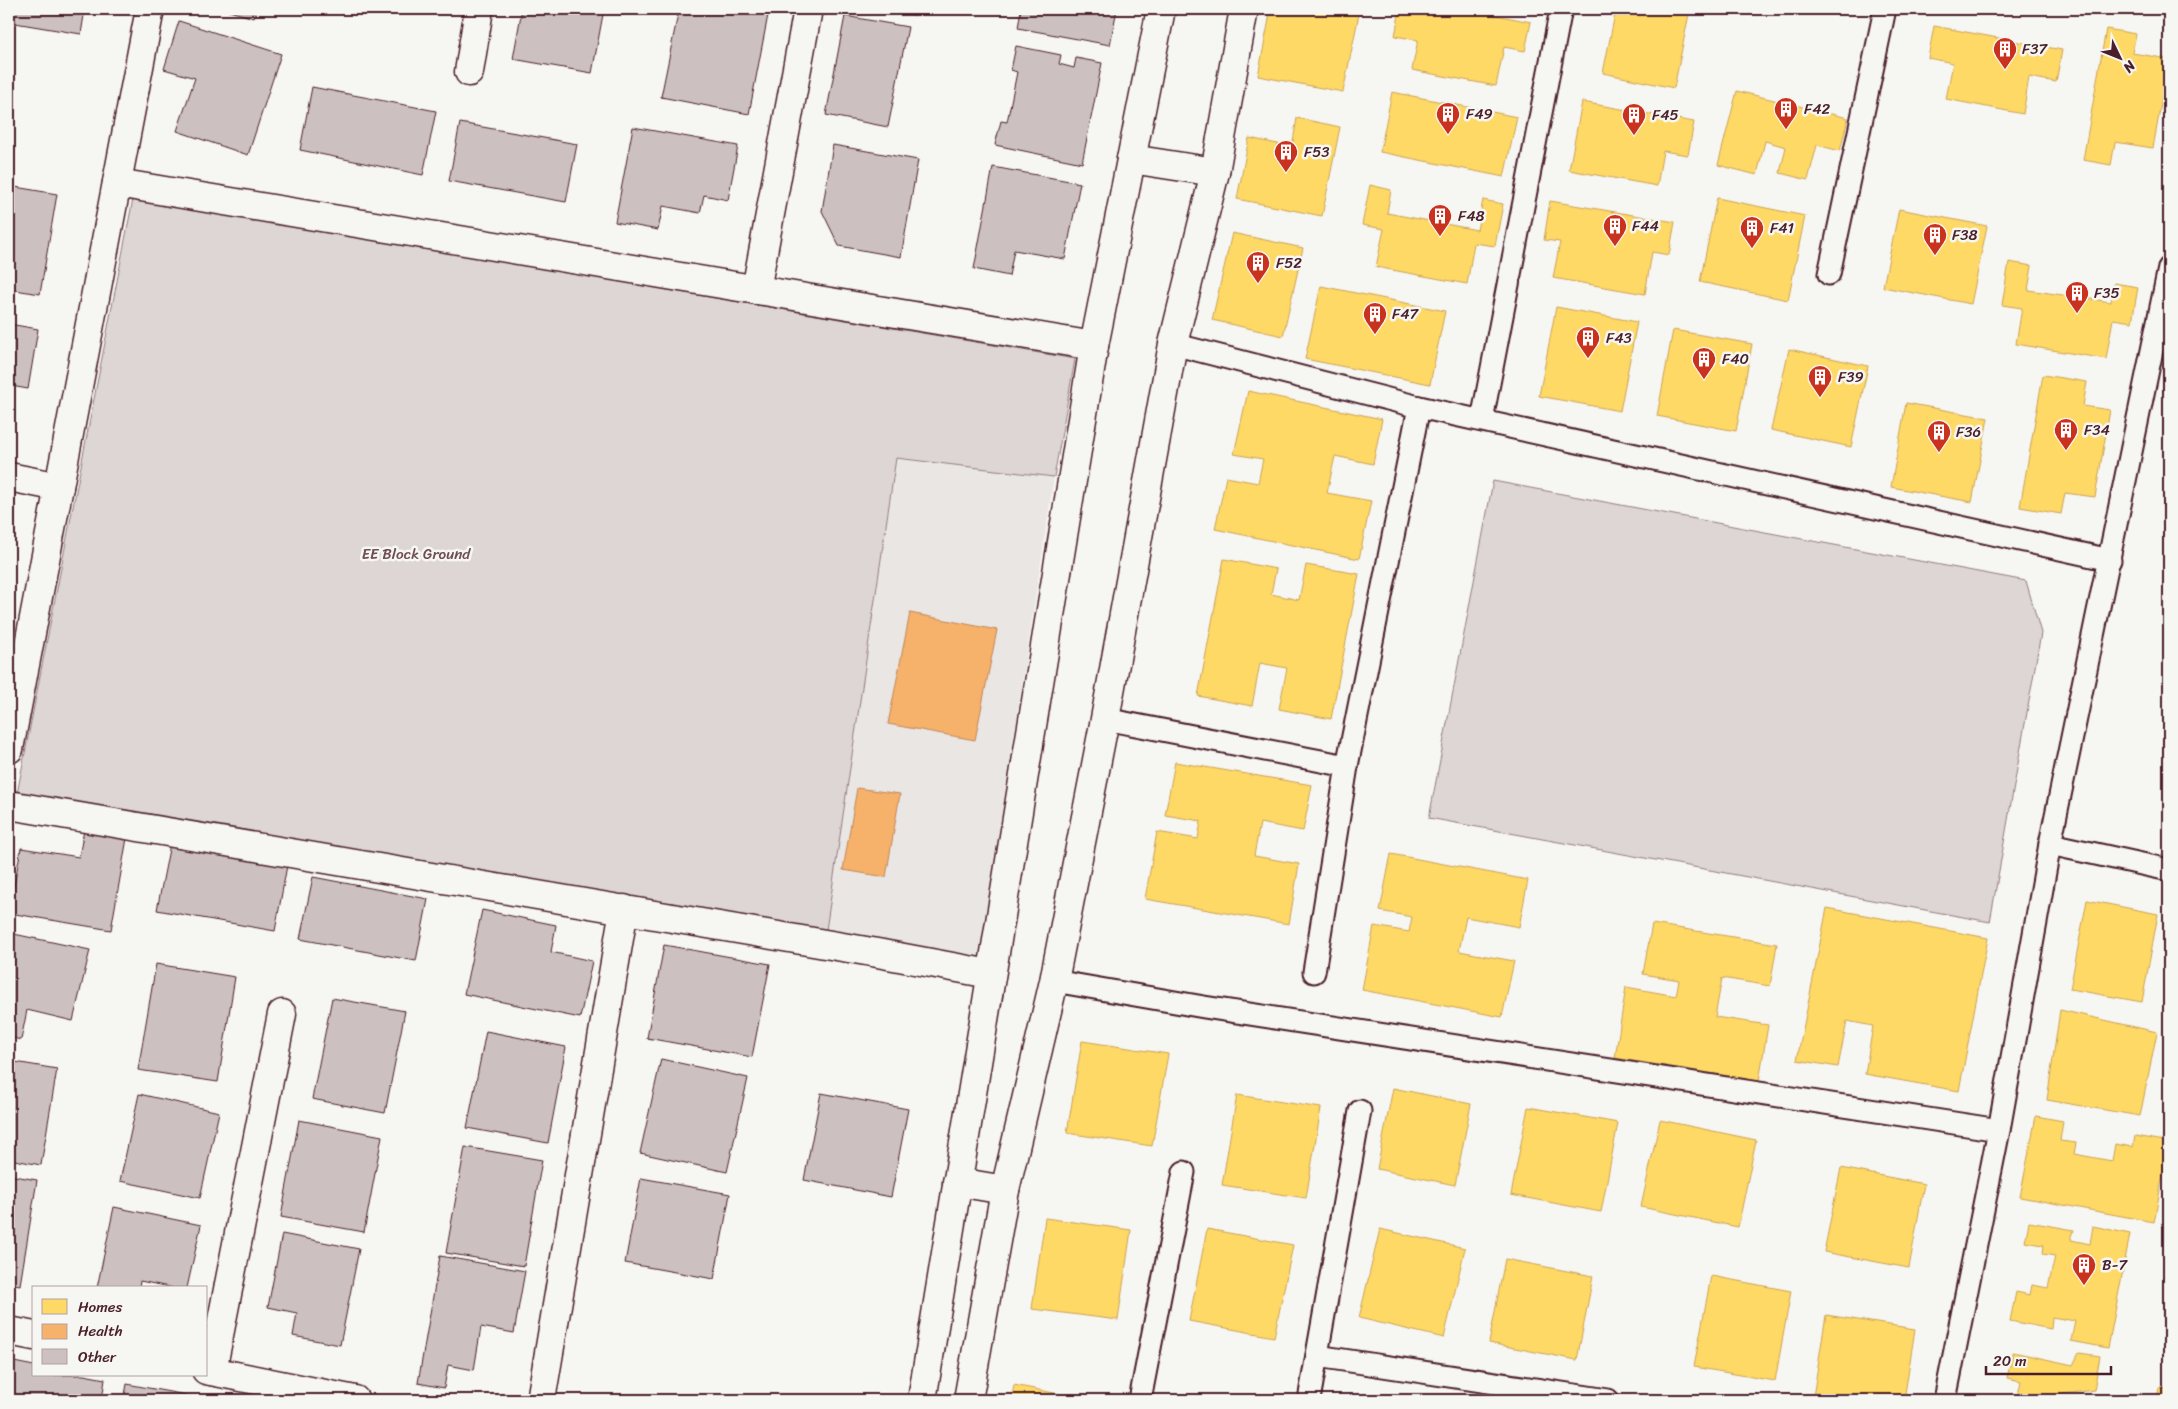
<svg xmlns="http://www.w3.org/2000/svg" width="2178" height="1409" font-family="Sriracha,sans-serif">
  <rect width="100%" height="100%" fill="#f6f6f2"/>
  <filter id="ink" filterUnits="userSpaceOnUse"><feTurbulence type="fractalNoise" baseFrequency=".02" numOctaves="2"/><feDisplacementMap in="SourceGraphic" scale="10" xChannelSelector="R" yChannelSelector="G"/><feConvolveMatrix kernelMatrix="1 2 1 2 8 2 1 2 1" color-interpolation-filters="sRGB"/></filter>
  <g filter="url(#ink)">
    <path fill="#e9e6e3" d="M896 458 1054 477 980 956 826 930Z"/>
    <g fill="#ddd6d5" stroke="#947a80">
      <path d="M133 199 1075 359 1054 477 896 458 826 930 17 794Z"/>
      <path d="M1493 481 2026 581 2041 633 1990 922 1429 818Z"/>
    </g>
    <g fill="#ffd966" stroke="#c9a154">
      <path d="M1271 9H1360L1343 92 1258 76Z"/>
      <path d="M1400 9H1465L1531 22 1525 51 1504 47 1496 86 1412 70 1418 40 1395 36Z"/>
      <path d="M1616 9H1690L1674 88 1603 73Z"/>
      <path d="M1934 26 2062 50 2056 82 2029 77 2023 114 1946 99 1953 63 1928 58Z"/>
      <path d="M2106 29 2136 34 2132 53 2169 59 2153 148 2115 142 2111 165 2083 160Z"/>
      <path d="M1737 91 1848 118 1840 151 1817 145 1808 180 1780 173 1786 147 1765 141 1757 175 1718 165Z"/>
      <path d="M1392 92 1517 117 1504 177 1380 152Z"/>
      <path d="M1582 102 1694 122 1688 155 1663 151 1657 186 1569 170Z"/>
      <path d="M1297 118 1340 127 1322 216 1237 199 1249 138 1292 147Z"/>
      <path d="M1370 185 1391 190 1387 213 1477 230 1483 200 1503 204 1495 246 1474 243 1467 284 1376 267 1384 229 1362 225Z"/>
      <path d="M1717 198 1805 216 1788 300 1700 282Z"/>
      <path d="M1550 201 1675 222 1669 255 1652 252 1645 294 1553 278 1560 242 1544 240Z"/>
      <path d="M1899 209 1987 226 1971 304 1883 287Z"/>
      <path d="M1232 233 1303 248 1283 336 1212 320Z"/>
      <path d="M2009 262 2032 266 2028 290 2111 302 2114 283 2138 287 2132 322 2113 319 2106 359 2016 344 2022 308 2002 305Z"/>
      <path d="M1321 286 1445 311 1430 384 1305 359Z"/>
      <path d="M1556 307 1637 322 1620 411 1539 396Z"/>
      <path d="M1673 330 1752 344 1736 431 1657 416Z"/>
      <path d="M1789 349 1868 366 1851 447 1771 430Z"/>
      <path d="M2043 375 2087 382 2083 406 2110 410 2095 497 2065 493 2061 514 2020 507Z"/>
      <path d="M1248 391 1382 419 1373 464 1335 456 1327 493 1371 501 1359 559 1215 529 1226 477 1258 483 1263 459 1234 454Z"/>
      <path d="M1906 403 1988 418 1972 502 1891 487Z"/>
      <path d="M1224 559 1276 569 1271 594 1299 600 1306 565 1359 574 1331 719 1279 709 1287 668 1260 663 1252 706 1198 696Z"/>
      <path d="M1175 762 1312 785 1303 831 1260 823 1254 856 1299 864 1289 924 1145 899 1157 832 1198 839 1201 821 1165 815Z"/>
      <path d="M1391 854 1528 880 1519 927 1466 917 1459 951 1514 961 1502 1017 1362 990 1374 926 1409 932 1412 917 1380 911Z"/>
      <path d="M2087 900 2158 914 2142 1002 2070 989Z"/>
      <path d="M1827 908 1988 938 1959 1091 1865 1074 1873 1026 1847 1021 1838 1067 1797 1060Z"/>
      <path d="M1652 924 1777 944 1770 986 1722 978 1715 1017 1768 1025 1759 1081 1615 1058 1626 987 1676 996 1679 980 1643 974Z"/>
      <path d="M2060 1010 2157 1032 2140 1116 2047 1100Z"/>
      <path d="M1082 1041 1168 1054 1152 1146 1067 1133Z"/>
      <path d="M1393 1088 1471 1104 1455 1185 1377 1169Z"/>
      <path d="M1237 1095 1321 1108 1306 1198 1222 1185Z"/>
      <path d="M1528 1107 1618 1123 1601 1212 1511 1195Z"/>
      <path d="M2036 1116 2063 1121 2060 1141 2076 1143 2074 1154 2112 1161 2115 1144 2133 1147 2135 1136 2169 1142 2154 1222 2020 1197Z"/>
      <path d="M1660 1120 1756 1140 1738 1227 1641 1207Z"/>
      <path d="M1841 1168 1924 1184 1909 1268 1824 1252Z"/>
      <path d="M1045 1218 1131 1230 1118 1320 1032 1309Z"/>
      <path d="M2029 1222 2074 1230 2071 1240 2090 1244 2093 1226 2130 1234 2108 1348 2071 1341 2075 1321 2052 1317 2051 1329 2010 1321 2016 1292 2030 1295 2032 1285 2048 1288 2055 1256 2043 1254 2044 1245 2025 1242Z"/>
      <path d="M1207 1229 1293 1245 1274 1337 1189 1321Z"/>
      <path d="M1380 1229 1465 1248 1444 1338 1359 1318Z"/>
      <path d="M1505 1259 1593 1276 1577 1360 1489 1343Z"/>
      <path d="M1711 1276 1791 1291 1775 1381 1694 1367Z"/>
      <path d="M1826 1315 1915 1329 1904 1400H1836L1813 1397Z"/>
      <path d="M2013 1352 2073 1365 2079 1353 2100 1356 2094 1390 2064 1394 2063 1400H2017L2021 1381 2007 1378Z"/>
      <path d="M1014 1385 1089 1400H1011Z"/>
      <path d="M2159 1387 2169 1388V1400H2157Z"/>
    </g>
    <g fill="#f6b26b" stroke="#c28658">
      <path d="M910 613 997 630 975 740 888 724Z"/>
      <path d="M857 788 900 794 886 877 843 870Z"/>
    </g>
    <g fill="#ccc1c0" stroke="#4a1f2b">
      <path d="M9 9H85L81 34 9 22Z"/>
      <path d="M222 9H257L254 18Z"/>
      <path d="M522 9H604L592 73 513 59Z"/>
      <path d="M679 9H737L768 15 749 114 661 97Z"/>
      <path d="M878 9H917L915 15Z"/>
      <path d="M1021 9H1117L1110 45 1018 28Z"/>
      <path d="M845 16 908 27 888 127 826 115Z"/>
      <path d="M179 21 281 54 248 155 177 131 195 78 164 69Z"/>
      <path d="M1016 46 1061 55 1059 64 1074 68 1076 58 1102 63 1082 163 995 145 1001 121 1007 122 1017 72 1011 70Z"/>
      <path d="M312 87 436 111 423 175 300 150Z"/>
      <path d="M460 123 577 144 566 202 449 181Z"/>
      <path d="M633 127 738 146 728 200 704 195 700 213 663 206 658 230 615 222Z"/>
      <path d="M833 145 918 160 901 257 839 246 822 211Z"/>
      <path d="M993 167 1080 183 1065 259 1014 250 1009 276 974 269Z"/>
      <path d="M9 186 57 194 40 294 9 289Z"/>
      <path d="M9 324 38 329 28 389 11 386 9 395Z"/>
      <path d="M84 830 127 838 111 930 9 913 21 848 79 857Z"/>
      <path d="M171 839 288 860 275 931 157 910Z"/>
      <path d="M313 877 428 899 416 961 300 939Z"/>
      <path d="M482 910 556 925 551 952 592 961 580 1018 464 994Z"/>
      <path d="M9 933 90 950 73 1021 27 1010 21 1040 9 1037Z"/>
      <path d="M664 945 770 964 752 1057 647 1038Z"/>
      <path d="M156 964 235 977 218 1082 138 1070Z"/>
      <path d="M332 998 405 1011 385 1113 312 1099Z"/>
      <path d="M486 1031 566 1047 548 1143 467 1128Z"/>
      <path d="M661 1059 748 1078 727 1172 640 1153Z"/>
      <path d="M9 1061 57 1069 41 1165 9 1159Z"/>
      <path d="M821 1093 908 1109 891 1197 804 1180Z"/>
      <path d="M139 1094 219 1112 200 1198 120 1181Z"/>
      <path d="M299 1120 382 1136 364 1232 281 1217Z"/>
      <path d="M465 1147 542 1160 524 1266 446 1253Z"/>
      <path d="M9 1175 37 1180 20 1285 9 1283Z"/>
      <path d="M641 1178 730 1194 714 1279 625 1263Z"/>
      <path d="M114 1207 201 1225 187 1288H174L140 1281 139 1288H97Z"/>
      <path d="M282 1234 359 1249 340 1345 293 1336 297 1313 268 1307Z"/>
      <path d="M440 1256 525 1271 514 1333 481 1327 474 1370 448 1365 444 1388 418 1383Z"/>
      <path d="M9 1361 34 1366V1375H84L105 1379 102 1400H9Z"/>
      <path d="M127 1384 213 1400H124Z"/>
    </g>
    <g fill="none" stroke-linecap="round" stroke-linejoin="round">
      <g stroke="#4a1f2b" stroke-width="25">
        <g id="service">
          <path d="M1829 274 1885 9"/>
          <path d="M1173 344 1419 407 2110 560"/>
          <path d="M1482 420 1561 9"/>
          <path d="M1105 719 1347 766"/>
          <path d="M2050 844 2169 870"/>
          <path d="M1314 972 1347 766 1419 407"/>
          <path d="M1054 981 1204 1007 1999 1130"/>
          <path d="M1317 1356 1608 1400"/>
          <path d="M1140 1400 1184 1172"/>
          <path d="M1309 1400 1360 1111"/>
          <path d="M1945 1400 1999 1130 2050 844 2169 268"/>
        </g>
      </g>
      <g stroke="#4a1f2b" stroke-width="31">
        <g id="minor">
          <path d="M469 72 479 9"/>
          <path d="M117 183 1094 346"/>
          <path d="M756 290 808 9"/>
          <path d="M9 477 59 487"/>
          <path d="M9 749 150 9"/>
          <path d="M9 805 872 952 990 974"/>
          <path d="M9 1331 34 1336"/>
          <path d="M206 1370 355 1400"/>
          <path d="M212 1371 282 1014"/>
          <path d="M541 1400 624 909"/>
        </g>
      </g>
      <g stroke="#4a1f2b" stroke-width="31">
        <g id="tertiary">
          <path d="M1131 159 1215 172"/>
          <path d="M957 1182 1005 1190"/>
          <path d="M922 1400 1094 346 1161 9"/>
          <path d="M968 1400 1005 1190 1054 981 1105 719 1173 344 1215 172 1244 9"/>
        </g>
      </g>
      <use href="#service" stroke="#f6f6f2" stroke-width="21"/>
      <use href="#minor" stroke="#f6f6f2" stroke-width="28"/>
      <use href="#tertiary" stroke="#f6f6f2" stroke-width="28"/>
    </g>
  </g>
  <defs>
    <g id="building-pin" transform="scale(1.25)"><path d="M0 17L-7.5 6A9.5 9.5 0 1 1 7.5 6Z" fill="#c8321e" stroke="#f6f6f2"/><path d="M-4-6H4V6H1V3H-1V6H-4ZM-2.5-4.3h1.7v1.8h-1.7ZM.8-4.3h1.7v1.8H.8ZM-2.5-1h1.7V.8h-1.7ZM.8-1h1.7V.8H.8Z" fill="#fff"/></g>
  </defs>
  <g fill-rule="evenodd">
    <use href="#building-pin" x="2005" y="49"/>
    <use href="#building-pin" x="1786" y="109"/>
    <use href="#building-pin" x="1448" y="114"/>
    <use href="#building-pin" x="1634" y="115"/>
    <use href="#building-pin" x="1286" y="152"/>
    <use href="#building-pin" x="1440" y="216"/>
    <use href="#building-pin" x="1615" y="226"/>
    <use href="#building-pin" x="1752" y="228"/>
    <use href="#building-pin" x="1935" y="235"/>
    <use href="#building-pin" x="1258" y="263"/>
    <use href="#building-pin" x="2077" y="293"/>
    <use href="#building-pin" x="1375" y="314"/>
    <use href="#building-pin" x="1588" y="338"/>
    <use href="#building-pin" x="1704" y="359"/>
    <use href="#building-pin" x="1820" y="377"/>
    <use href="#building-pin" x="2066" y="430"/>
    <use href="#building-pin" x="1939" y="432"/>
    <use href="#building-pin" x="2084" y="1265"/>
  </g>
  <g text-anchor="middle" stroke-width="5" stroke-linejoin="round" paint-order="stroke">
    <g font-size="15" fill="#4a1f2b" stroke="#f6f6f2" text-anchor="start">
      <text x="2022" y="54">F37</text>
      <text x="1804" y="114">F42</text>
      <text x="1466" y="119">F49</text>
      <text x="1652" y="120">F45</text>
      <text x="1304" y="157">F53</text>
      <text x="1458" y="221">F48</text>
      <text x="1632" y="231">F44</text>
      <text x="1770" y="233">F41</text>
      <text x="1952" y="240">F38</text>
      <text x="1276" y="268">F52</text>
      <text x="2094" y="298">F35</text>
      <text x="1392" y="319">F47</text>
      <text x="1606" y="343">F43</text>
      <text x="1722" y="364">F40</text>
      <text x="1838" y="382">F39</text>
      <text x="2084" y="435">F34</text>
      <text x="1956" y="437">F36</text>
      <text x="2102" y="1270">B-7</text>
    </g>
    <g font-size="15" fill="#6f4d56" stroke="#f6f6f2">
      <text x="416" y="559">EE Block Ground</text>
    </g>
  </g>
  <rect width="2178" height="1409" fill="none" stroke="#f6f6f2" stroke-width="30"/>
  <rect x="15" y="15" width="2148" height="1379" fill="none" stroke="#4a1f2b" stroke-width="2" filter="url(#ink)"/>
  <rect x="32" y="1286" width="175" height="90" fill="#f6f6f2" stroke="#b1a0a2"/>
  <rect x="42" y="1299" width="25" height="15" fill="#ffd966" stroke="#b1a0a2"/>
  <text x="78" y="1312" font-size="15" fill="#4a1f2b">Homes</text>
  <rect x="42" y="1324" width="25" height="15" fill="#f6b26b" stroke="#b1a0a2"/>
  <text x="78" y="1336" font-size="15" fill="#4a1f2b">Health</text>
  <rect x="42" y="1349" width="25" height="15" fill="#ccc1c0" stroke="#b1a0a2"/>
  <text x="78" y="1362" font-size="15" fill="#4a1f2b">Other</text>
  <g transform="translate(2120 58) rotate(133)" stroke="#f6f6f2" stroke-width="4" paint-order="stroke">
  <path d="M0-4L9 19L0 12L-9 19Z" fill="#4a1f2b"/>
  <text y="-8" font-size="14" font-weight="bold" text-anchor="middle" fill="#4a1f2b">N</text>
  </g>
  <path d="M1986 1366v8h125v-8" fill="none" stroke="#4a1f2b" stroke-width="2.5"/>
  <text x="1993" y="1366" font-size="15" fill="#4a1f2b" stroke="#f6f6f2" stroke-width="4" paint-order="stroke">20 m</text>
</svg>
